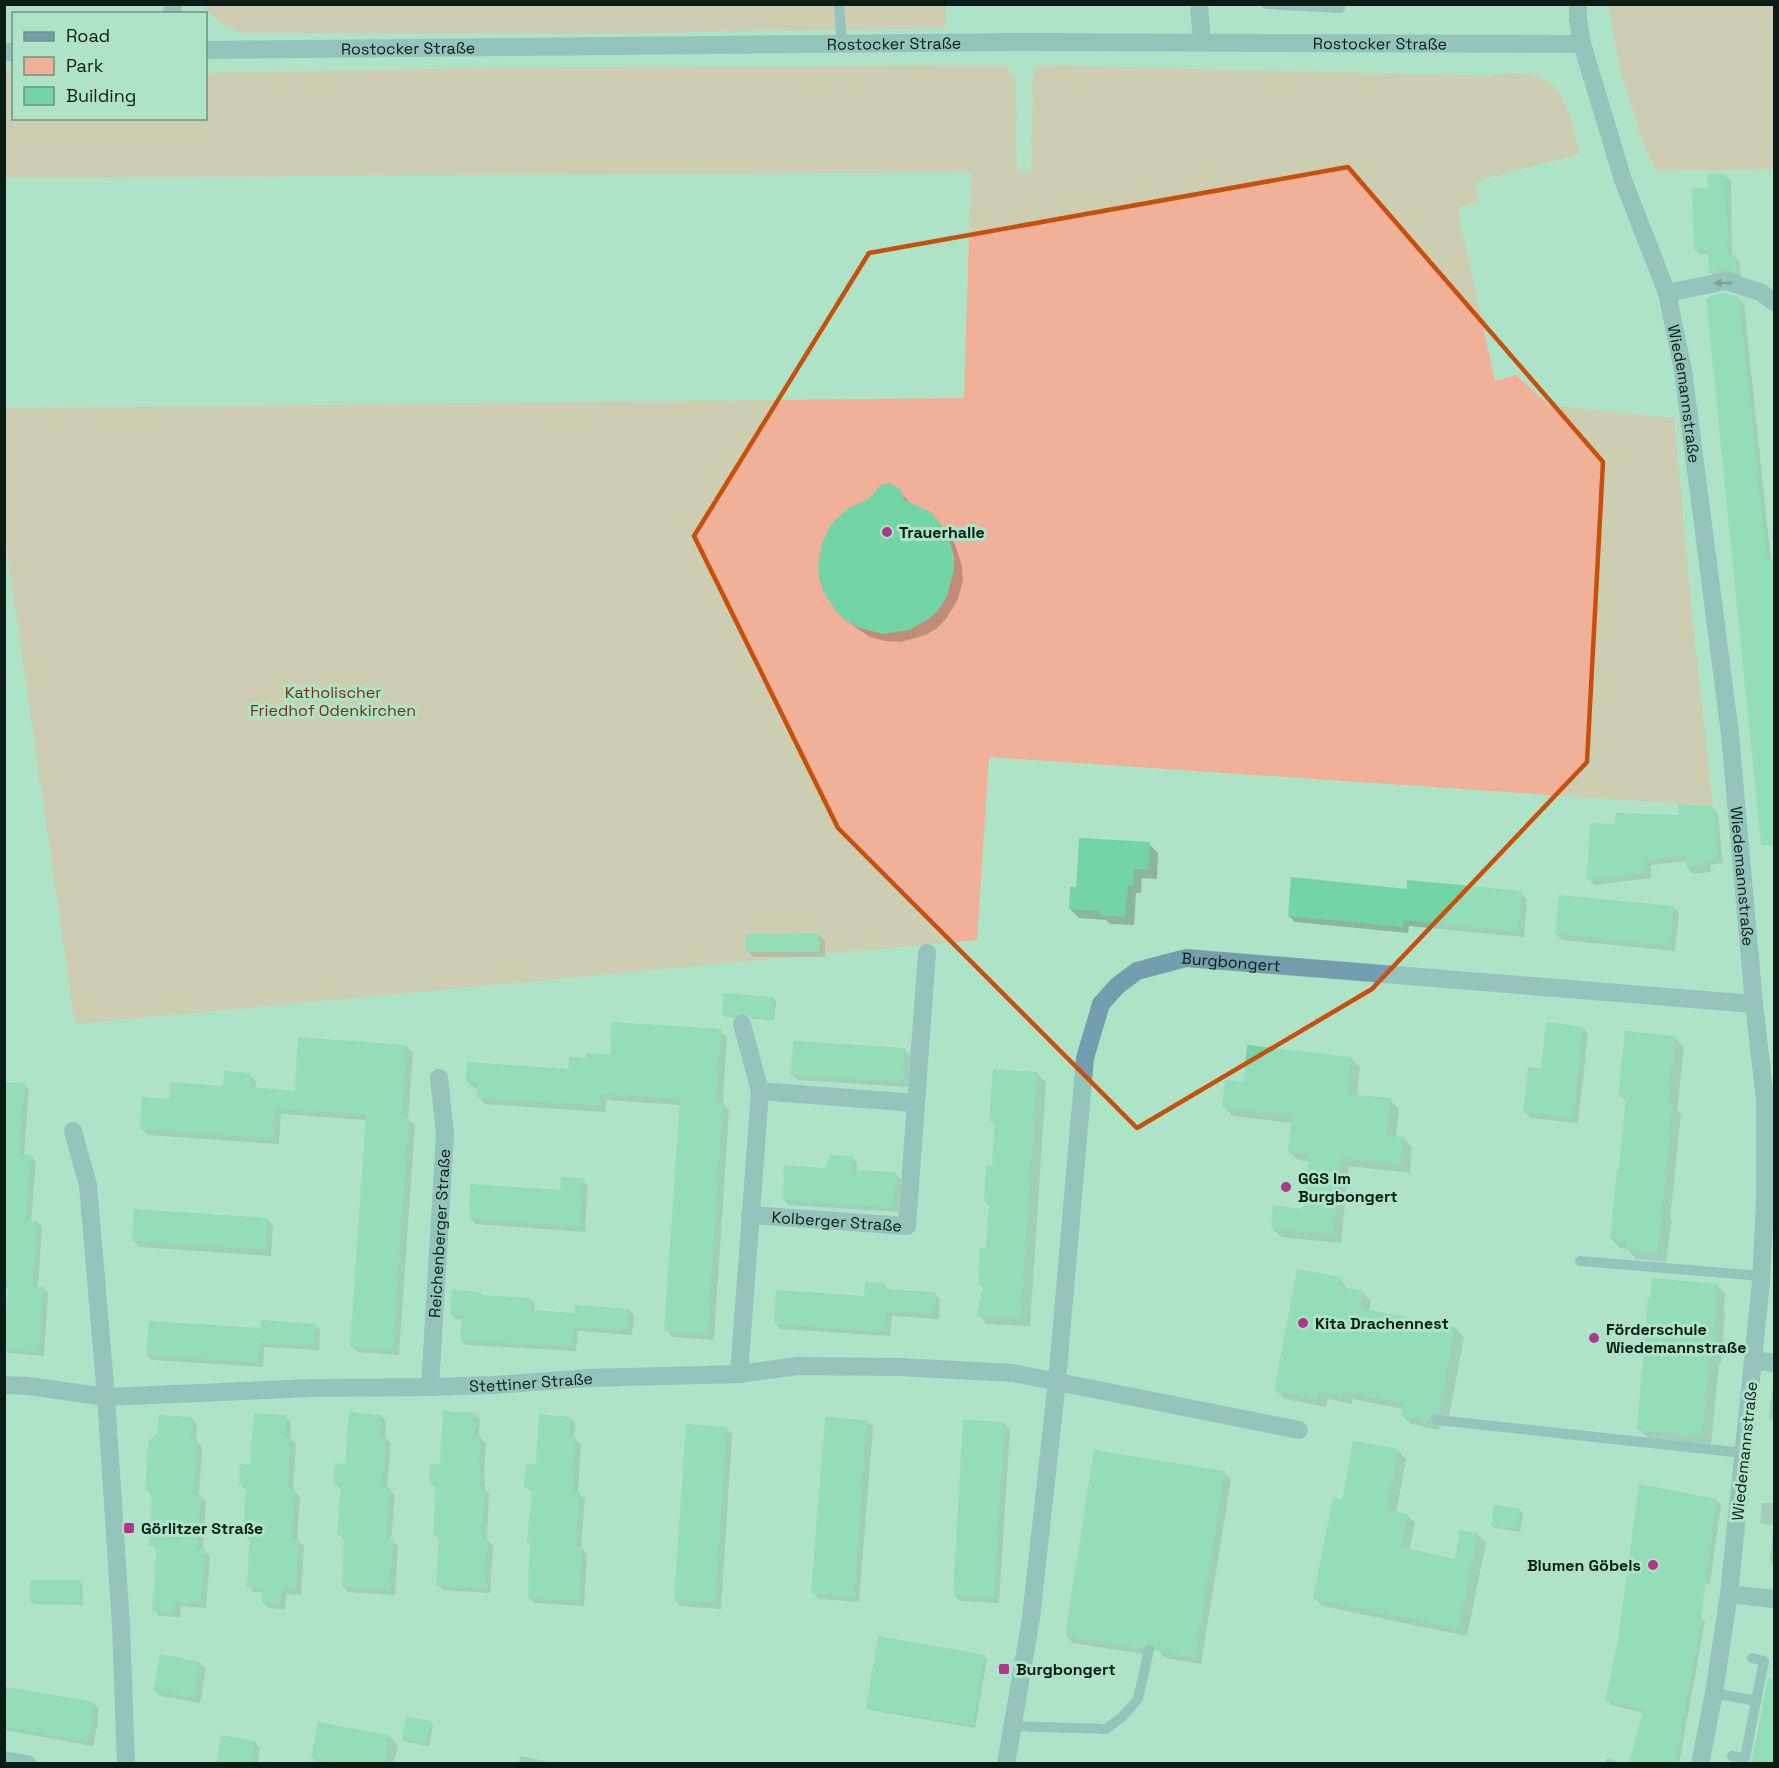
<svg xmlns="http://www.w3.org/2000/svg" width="1779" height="1768" font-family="'Space Grotesk',sans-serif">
  <rect width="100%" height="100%" fill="#afe3c8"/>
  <g fill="#f1b198">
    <path d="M945 4 946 28 585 34 241 33C227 26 212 19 204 5Z"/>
    <path d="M1608 5H1774V169L1656 171 1642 140 1622 77Z"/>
    <path d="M1007 65 1016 80 1017 171H1031L1033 70 1041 65 1491 76C1516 71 1542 71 1559 93 1568 104 1576 139 1580 154L1476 181 1478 203 1457 207 1495 381 1516 375 1549 405 1674 418 1693 624 1713 806 989 757 977 940 75 1024 5 539V408L964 398 971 172 5 178 4 71 13 72 14 118H206V73L473 68Z"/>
  </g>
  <g fill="#0003">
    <path d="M1726 176 1731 181 1732 256H1734L1739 261 1741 276 1715 277 1710 272V254H1700L1695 249Z"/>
    <path d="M1738 298 1744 304 1771 561H1774V833L1766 834Z"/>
    <path d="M896 487 911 504 940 524 955 544 962 566 963 580 958 599 946 619 936 629 925 635 901 642 885 641 870 637 851 624 841 614Z"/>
    <path d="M1712 808 1718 814 1723 863 1710 865 1711 872 1693 874 1688 868 1687 861 1651 865V878L1594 885 1589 879 1617 825 1681 816Z"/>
    <path d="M1149 844 1158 853 1157 879 1142 878 1141 893H1136L1134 925 1110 924 1106 920 1079 918 1070 909 1078 889Z"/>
    <path d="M1408 890 1521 893 1527 899 1524 937 1409 926 1408 933 1295 922 1289 916Z"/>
    <path d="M1673 907 1679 913 1675 951 1562 940 1556 934Z"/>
    <path d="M819 935 825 941V957H754L748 952Z"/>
    <path d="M773 998 776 1001 774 1020 754 1019 748 1015 738 1018 726 1017 723 1014Z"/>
    <path d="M1583 1028 1588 1034 1578 1123 1531 1118 1525 1112 1542 1069Z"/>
    <path d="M720 1031 727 1037 723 1103 729 1110 714 1340 672 1337 666 1330 681 1105 606 1100 605 1112 485 1104 478 1097 479 1088H474L467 1081 569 1071 587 1060 611 1056Z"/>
    <path d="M1675 1038 1684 1047 1677 1110 1681 1114 1670 1219 1672 1220 1666 1262 1636 1259 1627 1249 1620 1248 1611 1239 1621 1171 1627 1103 1619 1095Z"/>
    <path d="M406 1046 413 1053 408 1119 415 1125 399 1355 358 1352 352 1346 367 1120 281 1114 279 1144 148 1135 141 1129 170 1100 225 1088 250 1075 256 1081V1089L296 1093Z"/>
    <path d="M904 1050 910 1056 908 1087 798 1080 792 1074Z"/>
    <path d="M1351 1058 1360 1068 1357 1096 1390 1100 1399 1109 1396 1137 1403 1138 1412 1147 1410 1173 1349 1166 1341 1243 1281 1237 1272 1228 1304 1210 1310 1162 1298 1160 1289 1151 1292 1123 1233 1116 1224 1107 1244 1084Z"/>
    <path d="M1037 1073 1046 1082 1030 1326 987 1324 978 1315 985 1289 980 1284 988 1249 990 1207 985 1201 993 1168 996 1126 991 1120Z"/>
    <path d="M4 1083 24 1084 29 1089 24 1155 31 1156 36 1161 31 1222H37L42 1227 38 1288H43L48 1293 44 1356 9 1353 5 1348 9 1288H4Z"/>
    <path d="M852 1158 857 1163V1171L896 1174 901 1179 899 1212 789 1205 784 1200 826 1169Z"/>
    <path d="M582 1180 588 1185 585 1232 476 1224 470 1218 561 1192Z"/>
    <path d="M267 1219 273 1225 271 1256 140 1247 134 1241Z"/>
    <path d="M1340 1279 1349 1290 1362 1292 1371 1301 1369 1312 1455 1328 1464 1337 1448 1421 1440 1424 1439 1430 1411 1424 1402 1415 1403 1409 1353 1399 1352 1404 1328 1399 1326 1407 1285 1399 1276 1390Z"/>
    <path d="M883 1284 888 1290 935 1294 940 1299 939 1319 892 1316 890 1336 781 1329 775 1324 866 1297Z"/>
    <path d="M1716 1285 1725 1294 1724 1313 1725 1315 1721 1363H1719L1711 1444 1648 1438 1639 1429Z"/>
    <path d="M480 1294 483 1296 530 1299 535 1304 534 1312 576 1314 629 1310 634 1315 632 1335 578 1331 576 1351 467 1345 462 1340 463 1320 456 1319 451 1314Z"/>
    <path d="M315 1325 320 1330 319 1350 264 1347 263 1367 152 1360 147 1355 262 1330Z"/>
    <path d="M1773 1385 1774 1386V1422L1769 1417Z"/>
    <path d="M475 1414 480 1420 479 1437 486 1443 484 1479 485 1480V1489L489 1494 487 1539 493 1545 490 1593 443 1590 438 1585 440 1540 434 1534 437 1488 430 1483Z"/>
    <path d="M381 1416 386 1421 385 1437 391 1443 387 1489 395 1495 391 1540 398 1546 395 1595 348 1592 343 1586 344 1540 339 1534 342 1489 335 1483Z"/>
    <path d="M286 1417 291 1422 290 1438 296 1444 293 1490 300 1496 297 1541 304 1546 301 1595 287 1594 285 1609 269 1608 263 1602 264 1592H254L249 1586 250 1541 245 1535 246 1490 241 1484Z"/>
    <path d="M570 1418 575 1423 574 1438 581 1444 578 1493 585 1499 581 1548 587 1554 584 1606 535 1603 529 1598 532 1546 529 1543 533 1493 526 1488 537 1466Z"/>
    <path d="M192 1419 197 1424 196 1441 202 1447 199 1496 206 1501 203 1551 210 1556 206 1608 181 1606 180 1617 159 1616 153 1610 158 1551 151 1545 152 1495 147 1490Z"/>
    <path d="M867 1421 873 1427 859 1602 819 1599 813 1593Z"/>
    <path d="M1004 1424 1010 1430 999 1603 960 1601 954 1595Z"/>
    <path d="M726 1429 732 1434 721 1609 681 1606 675 1600Z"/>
    <path d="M1398 1451 1406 1459 1396 1513 1407 1515 1415 1523 1409 1551 1456 1560 1461 1531 1478 1535 1486 1543 1467 1636 1322 1606 1314 1598 1343 1502Z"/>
    <path d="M1225 1473 1231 1480 1201 1664 1165 1658 1157 1649 1151 1651 1149 1655 1073 1643 1066 1636Z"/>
    <path d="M1717 1500 1721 1505 1710 1584 1634 1569Z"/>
    <path d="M1762 1503H1774V1525L1763 1524 1760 1522Z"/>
    <path d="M1520 1511 1523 1513 1520 1532 1495 1528 1493 1526Z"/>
    <path d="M1773 1529H1774V1566L1770 1562Z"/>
    <path d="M80 1582 82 1584 83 1605 34 1604 32 1602Z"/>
    <path d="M1700 1617 1705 1621 1679 1764H1630L1644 1713 1611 1705 1607 1700Z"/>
    <path d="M984 1657 987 1659 975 1728 870 1710 867 1707Z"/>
    <path d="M200 1663 206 1669 200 1703 161 1696 155 1690Z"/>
    <path d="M4 1687 93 1703 99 1709 97 1721 98 1723 93 1746 4 1730Z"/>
    <path d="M1766 1699 1774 1700V1764H1751Z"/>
    <path d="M431 1723 433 1725 429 1746 406 1742 404 1740Z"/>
    <path d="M389 1736 398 1745 394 1764H319L313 1758Z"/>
    <path d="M255 1742 260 1748 258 1764 218 1763Z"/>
    <path d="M520 1756 561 1764H519Z"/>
    <path d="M1607 1758 1625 1764H1605Z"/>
  </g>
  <g fill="#73d4a6">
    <path d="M1707 174H1726L1728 255H1735L1737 273 1724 270 1709 273 1708 250H1694L1692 188H1708Z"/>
    <path d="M1725 293 1739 297 1767 560 1774 559V845H1761L1706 298H1709V296Z"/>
    <path d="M889 483 899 488 905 500 932 513 940 523 951 545 954 556V570L947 596 938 611 927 620 909 630 883 634 860 628 846 621 835 610 823 591 819 577 818 565 822 544 828 530 835 520 849 508 869 499 881 485Z"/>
    <path d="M1678 804 1713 806 1718 858 1705 859 1706 866 1686 869 1685 856 1646 860V873L1587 880 1590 823 1615 824 1616 813 1679 815Z"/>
    <path d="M1079 838 1150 842 1148 870 1134 869 1133 885H1128L1125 917 1100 915V911L1069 909 1070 887H1076Z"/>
    <path d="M1291 877 1407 889V880L1522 891 1518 932 1403 920V927L1288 916Z"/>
    <path d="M1559 895 1674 906 1670 946 1555 934Z"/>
    <path d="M819 933 820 952H746V934Z"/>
    <path d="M723 993 774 997 772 1019 750 1017 744 1013 734 1016 722 1015Z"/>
    <path d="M612 1022 721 1029 716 1102H723L708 1334 664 1331 680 1099 600 1094 599 1106 477 1098V1083L466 1082 467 1062 568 1069 569 1057 585 1058 586 1053 610 1054Z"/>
    <path d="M1546 1022 1584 1027 1573 1118 1523 1113 1528 1067 1541 1068Z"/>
    <path d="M1625 1031 1675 1036 1668 1103 1673 1104 1662 1210H1663L1657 1254 1626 1250 1627 1241 1610 1239 1617 1169H1619L1626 1097 1618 1096Z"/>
    <path d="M298 1037 407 1045 402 1117 409 1118 393 1350 350 1347 366 1115 275 1109 273 1139 140 1129 142 1097 169 1099 170 1082 223 1086 224 1071 250 1073V1087L295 1091Z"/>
    <path d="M793 1041 905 1048 903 1082 791 1075Z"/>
    <path d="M1247 1045 1352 1057 1348 1094 1391 1098 1386 1135 1404 1137 1401 1165 1341 1158 1333 1235 1271 1228 1273 1205 1303 1209 1309 1154 1288 1152 1292 1115 1222 1108 1225 1080 1243 1082Z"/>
    <path d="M993 1069 1037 1072 1021 1318 976 1315 984 1285 978 1284 980 1248H986L989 1202H984L986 1166H992L995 1121H989Z"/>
    <path d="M4 1082 25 1083 19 1154H31L26 1220 38 1221 33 1286 44 1287 39 1352 4 1349 8 1284H4Z"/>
    <path d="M830 1155 853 1156 852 1170 896 1172 894 1208 783 1200 784 1165 825 1168Z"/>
    <path d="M561 1177 583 1178 580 1227 469 1219 470 1184 560 1190Z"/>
    <path d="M134 1209 268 1218 265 1250 132 1241Z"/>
    <path d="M1297 1269 1341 1277 1339 1286 1363 1291 1360 1308 1455 1327 1439 1413 1431 1415 1430 1421 1401 1416 1403 1403 1344 1391 1343 1396 1319 1391 1317 1399 1274 1391Z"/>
    <path d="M1652 1278 1717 1284 1715 1304H1717L1712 1354H1710L1702 1436 1637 1430 1648 1297 1650 1298Z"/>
    <path d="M865 1282 884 1283V1289L936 1292 934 1314 887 1311 886 1332 774 1324 776 1290 864 1296Z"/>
    <path d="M452 1290 481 1292V1295L530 1298V1310L575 1313V1305L630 1309 628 1330 574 1327 572 1347 460 1340 462 1316 450 1315Z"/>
    <path d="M261 1320 316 1324 314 1346 260 1343 258 1363 146 1355 149 1321 261 1328Z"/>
    <path d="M443 1411 476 1413 474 1435 481 1436 479 1473H481L480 1487H485L482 1538H488L485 1589 436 1586 439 1535H433L436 1484 429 1483 430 1463 440 1464Z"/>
    <path d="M349 1412 381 1415 380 1436 386 1437 382 1487 390 1488 386 1538 393 1539 390 1590 342 1587 344 1535H337L341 1484H333L335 1463 345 1464Z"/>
    <path d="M254 1413 287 1415 285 1437H291L288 1488 295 1489 292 1539H299L296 1590 282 1589 280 1604 262 1603V1588L247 1587 250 1536H243L246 1485H239L240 1464 250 1465Z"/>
    <path d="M539 1414 571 1417 569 1437H576L573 1492H580L576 1546 582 1547 579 1601 528 1598 530 1543H527L532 1489 524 1488 526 1463 536 1464Z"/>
    <path d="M159 1415 192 1417 191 1439 197 1440 194 1494 201 1495 198 1549H205L201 1604 176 1602 175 1613 152 1611 157 1546H149L152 1491H145L148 1445 149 1441 157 1434Z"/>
    <path d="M825 1417 867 1420 854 1597 811 1593Z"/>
    <path d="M963 1420 1005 1422 994 1598 953 1595Z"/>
    <path d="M686 1424 727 1427 715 1603 674 1601Z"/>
    <path d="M1353 1441 1398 1449 1387 1510 1408 1514 1401 1547 1455 1559 1460 1530 1478 1533 1459 1629 1313 1599 1333 1498 1342 1500Z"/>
    <path d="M1094 1450 1225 1471 1195 1658 1156 1651 1154 1645 1150 1643 1144 1645 1142 1649 1065 1636Z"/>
    <path d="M1639 1484 1717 1499 1698 1641 1675 1764H1629L1643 1710 1605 1701 1618 1640Z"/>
    <path d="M1494 1505 1521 1509 1517 1530 1491 1526Z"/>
    <path d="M30 1580H80L81 1603 30 1602Z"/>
    <path d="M878 1636 985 1655 973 1726 866 1708Z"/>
    <path d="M160 1654 201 1662 194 1698 153 1691Z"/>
    <path d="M1768 1678 1774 1679V1764H1750L1752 1759Z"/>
    <path d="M8 1687 94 1702 92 1715 94 1716 88 1742 4 1727V1692H7Z"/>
    <path d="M406 1717 431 1721 427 1745 402 1740Z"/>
    <path d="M318 1722 389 1735 384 1764H342L311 1758Z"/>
    <path d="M221 1735 255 1741 251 1764H216Z"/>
  </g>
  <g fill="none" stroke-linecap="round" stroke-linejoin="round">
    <g stroke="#739ead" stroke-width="10">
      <path d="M839 4 842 44"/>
      <path d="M1266 4 1340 8V4"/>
      <path d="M1580 1261 1762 1276"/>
      <path d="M1437 1420 1744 1453"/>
      <path d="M1752 1658 1764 1661 1756 1701"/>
      <path d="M1714 1693 1756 1701 1745 1758 1732 1756"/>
      <path d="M1012 1726 1106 1729 1122 1717 1138 1699 1149 1650"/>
    </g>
    <g stroke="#739ead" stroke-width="18">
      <path d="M1199 4 1202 42"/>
      <path id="s1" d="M1578 4V19L1582 44 1623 180 1667 293 1683 370 1730 734 1754 1004 1765 1099V1203L1761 1282 1729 1594 1714 1693 1700 1764"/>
      <path d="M172 14 173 4"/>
      <path id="s2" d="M206 50 1024 42 1582 44"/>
      <path d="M4 52H14"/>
      <path d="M1667 293 1726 281 1760 292 1774 302"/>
      <path d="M760 1091 916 1103"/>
      <path d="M73 1131 88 1185 106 1397 121 1625 126 1764"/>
      <path id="s3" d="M750 1215 907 1226 927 953"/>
      <path d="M1753 1360 1774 1363"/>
      <path d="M739 1374 760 1091 742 1024"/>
      <path id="s4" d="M4 1385 29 1386 106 1397 312 1388 430 1387 494 1385 589 1378 739 1374 797 1366 900 1367 1013 1373 1299 1430"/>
      <path id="s5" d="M430 1387 445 1134 439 1078"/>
      <path d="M1729 1594 1774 1599"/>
      <path d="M4 1760 27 1764"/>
      <path id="s6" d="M1006 1764 1031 1618 1057 1381 1085 1058 1101 1004 1117 986 1137 971 1186 958 1754 1004"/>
    </g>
  </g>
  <defs><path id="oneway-solid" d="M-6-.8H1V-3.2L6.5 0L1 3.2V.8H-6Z" transform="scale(1.5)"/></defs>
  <use fill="#395759" href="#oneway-solid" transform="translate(1723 283) rotate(178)"/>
  <path d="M0 0H1779V1768H0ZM1348 167 1603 462 1587 762 1372 989 1137 1128 838 828 694 536 869 253Z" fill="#afe3c8" fill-opacity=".55" fill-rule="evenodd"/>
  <path fill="none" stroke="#c7500d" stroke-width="4.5" stroke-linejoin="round" d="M1348 167 1603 462 1587 762 1372 989 1137 1128 838 828 694 536 869 253Z"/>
  <g fill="#ae368b" stroke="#afe3c8" stroke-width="2">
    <circle cx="887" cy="532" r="6"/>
    <circle cx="1286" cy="1187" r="6"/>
    <circle cx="1303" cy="1323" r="6"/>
    <circle cx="1594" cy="1338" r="6"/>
    <rect x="123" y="1522" width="12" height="12" rx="3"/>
    <circle cx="1653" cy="1565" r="6"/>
    <rect x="998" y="1663" width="12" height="12" rx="3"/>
  </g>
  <g text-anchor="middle" stroke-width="6" stroke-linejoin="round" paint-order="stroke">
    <g font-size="16" fill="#091d14" stroke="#afe3c8">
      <text dy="6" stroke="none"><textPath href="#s2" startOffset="688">Rostocker Straße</textPath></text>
      <text dy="6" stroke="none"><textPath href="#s2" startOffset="1174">Rostocker Straße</textPath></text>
      <text dy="6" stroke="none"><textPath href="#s2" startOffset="202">Rostocker Straße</textPath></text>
      <text dy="6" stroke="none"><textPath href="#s1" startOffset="406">Wiedemannstraße</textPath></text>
      <text dy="6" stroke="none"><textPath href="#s1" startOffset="892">Wiedemannstraße</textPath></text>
      <text dy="6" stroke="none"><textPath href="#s6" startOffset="912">Burgbongert</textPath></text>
      <text dy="6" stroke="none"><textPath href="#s3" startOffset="87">Kolberger Straße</textPath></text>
      <text dy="6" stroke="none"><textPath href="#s5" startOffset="154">Reichenberger Straße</textPath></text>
      <text dy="6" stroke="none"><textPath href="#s4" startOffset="528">Stettiner Straße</textPath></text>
      <text transform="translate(1744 1451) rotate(-84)" y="6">Wiedemannstraße</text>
    </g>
    <g font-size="16" font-weight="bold" fill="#091d14" stroke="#afe3c8" text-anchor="start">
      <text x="899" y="538">Trauerhalle</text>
      <text x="1298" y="1184">GGS Im<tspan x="1298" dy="18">Burgbongert</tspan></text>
      <text x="1315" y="1329">Kita Drachennest</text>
      <text x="1606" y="1335">Förderschule<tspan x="1606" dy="18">Wiedemannstraße</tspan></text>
      <text x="141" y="1534">Görlitzer Straße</text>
      <text x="1641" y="1571" text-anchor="end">Blumen Göbels</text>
      <text x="1016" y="1675">Burgbongert</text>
    </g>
    <g font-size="16" fill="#7b2e0b" stroke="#afe3c8">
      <text x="333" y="698">Katholischer<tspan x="333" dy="18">Friedhof Odenkirchen</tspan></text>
    </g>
  </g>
  <rect width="1779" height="1768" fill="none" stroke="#091d14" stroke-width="12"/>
  <rect x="12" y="12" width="195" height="108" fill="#afe3c8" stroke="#6d9480" stroke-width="1.5"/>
  <rect x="24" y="32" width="30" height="9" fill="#739ead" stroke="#6d9480" stroke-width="1.5"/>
  <text x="66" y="42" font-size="18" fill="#091d14">Road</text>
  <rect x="24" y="57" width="30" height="18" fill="#f1b198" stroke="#6d9480" stroke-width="1.5"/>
  <text x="66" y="72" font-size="18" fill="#091d14">Park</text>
  <rect x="24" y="87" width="30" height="18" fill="#73d4a6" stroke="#6d9480" stroke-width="1.5"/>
  <text x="66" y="102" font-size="18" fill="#091d14">Building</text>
</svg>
